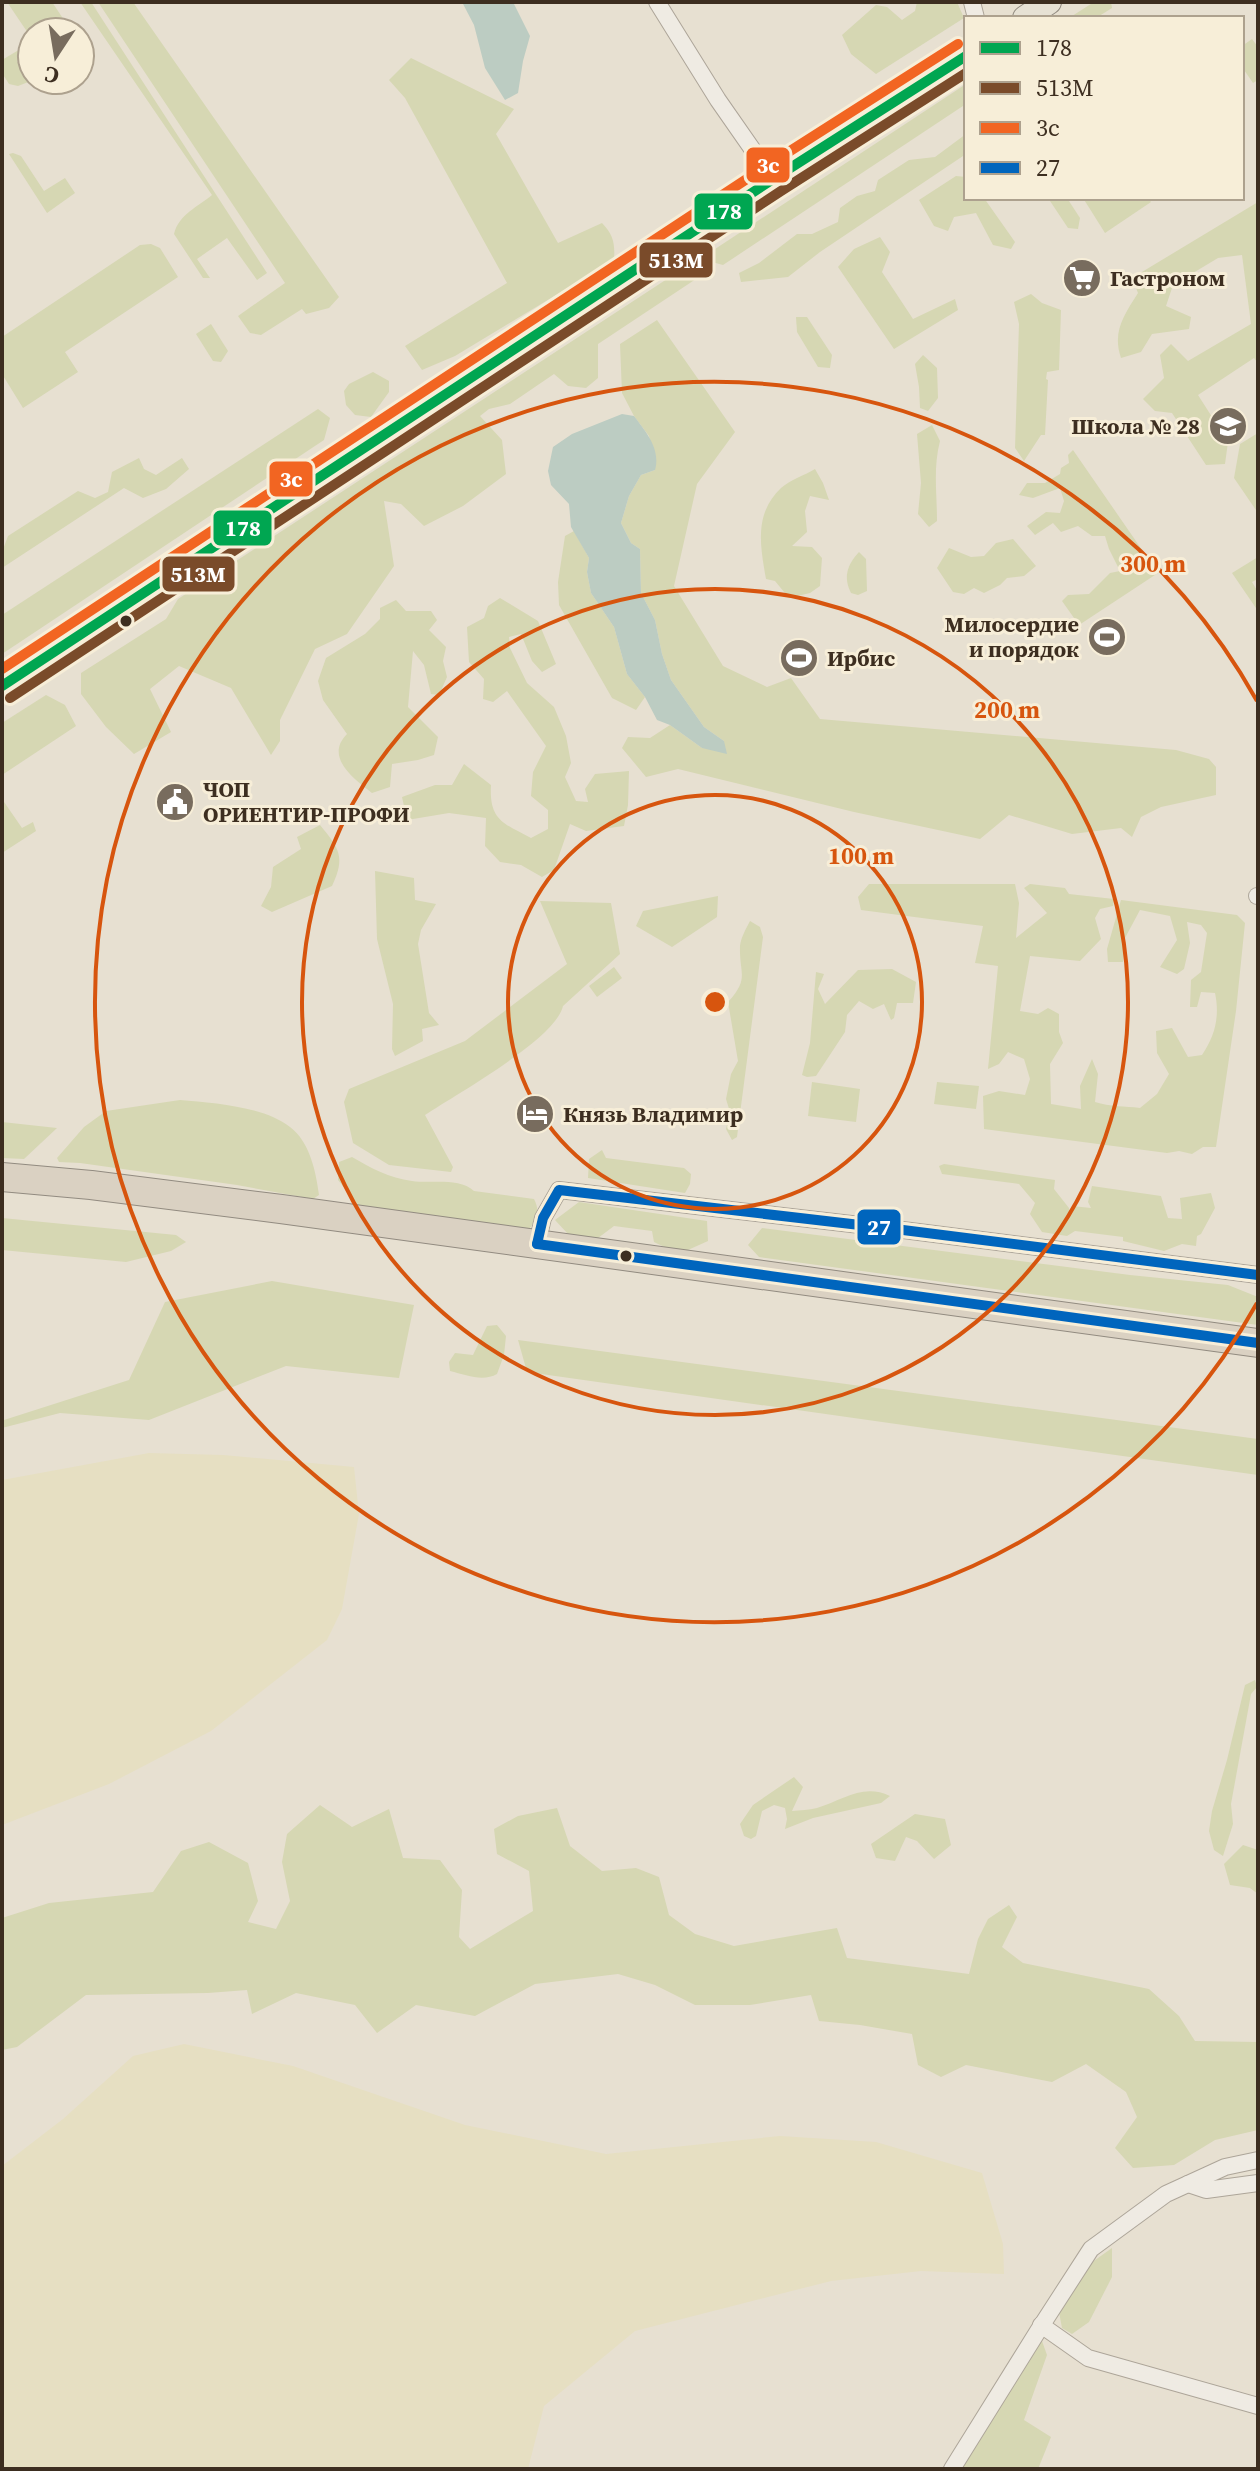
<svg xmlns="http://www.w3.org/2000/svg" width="1260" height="2471" font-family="'Source Serif 4',serif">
  <rect width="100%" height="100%" fill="#e7e0d1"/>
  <g fill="#e6dfc2">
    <path d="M149 1453 223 1455 354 1467 359 1514 342 1609 327 1640 211 1731 109 1784 2 1825V1480Z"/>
    <path d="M184 2044 293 2066 465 2125 606 2154 780 2136 876 2142 982 2173 1003 2244 1004 2274 921 2271 831 2281 635 2331 544 2406 528 2469H2V2166L63 2119 133 2056Z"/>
  </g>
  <g fill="#d6d7b3">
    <path d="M7 2H52L72 32H68L65 28 58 32H32V39Z"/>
    <path d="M80 2H91L267 273 257 280 227 238 197 259 210 278H203L174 234C179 214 198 207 212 195Z"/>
    <path d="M98 2H133L339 297 329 308 306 314 302 309 261 335 250 333 238 316 285 283Z"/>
    <path d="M917 2H957L964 18 876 74 851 54 842 35 876 5 887 7 902 20 915 11Z"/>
    <path d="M1094 2H1111L1112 8 1096 18H1069Z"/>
    <path d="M1252 39 1258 47V80L1253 83 1242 67V46Z"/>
    <path d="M32 42V50L17 61 31 81 18 86 9 84 2 73V60Z"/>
    <path d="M411 58 514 109 496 134 558 243 602 223C614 235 615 245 614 260L455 356 422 370 405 346 507 283 405 98 389 80Z"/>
    <path d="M966 84V104L723 265 712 262 709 253Z"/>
    <path d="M966 134V154L820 252 788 277 741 282 739 273 759 263 797 234H812L838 222 840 208 857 196 875 191 878 180 909 160 935 157Z"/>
    <path d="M13 153 21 156 44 191 65 178 75 193 47 213 9 154Z"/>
    <path d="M956 176 966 177V198H984L1015 242 1011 249 993 245 976 213 954 217 948 231 934 226 919 200Z"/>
    <path d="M1048 198H1067L1080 218 1078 229 1068 228Z"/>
    <path d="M1083 198H1148L1151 202 1105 233Z"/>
    <path d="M1258 202V363L1254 358 1198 395 1228 442 1225 464 1206 465 1172 413 1155 411 1143 399 1164 378 1160 355 1171 344 1188 361 1251 324 1242 255 1218 258 1173 285 1166 306 1191 317 1189 329 1152 334 1141 352 1121 358C1112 332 1124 315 1138 293L1132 278Z"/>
    <path d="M880 237 890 252 882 272 913 319 955 299 958 310 894 349 838 267 854 249Z"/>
    <path d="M151 244 160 248 178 277 65 352 78 372 23 408 2 374V337L140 245Z"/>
    <path d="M693 262 702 267 705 273 598 344V378L586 388 568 386 554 374 510 404 489 409 480 416 502 440 506 474 463 506 424 526 401 504 384 501 394 566 347 634 315 649 280 720V741L271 755 231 688 179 666 150 689 171 732 134 754 106 727 81 694V673L166 619 178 599Z"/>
    <path d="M1031 294 1042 303 1061 310 1059 370 1047 372 1046 379 1048 380 1045 435H1041L1024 461 1015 448 1019 324 1014 302Z"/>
    <path d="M796 317H807L832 355 830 368 818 367 797 332Z"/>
    <path d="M657 320 735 432 697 484 674 586 723 666 767 687 791 678 820 719 1176 750 1209 759 1216 767V795L1161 807 1141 817 1132 837 1121 828 1072 834 1009 815 980 839 854 812 678 769 646 777 622 748 628 737 650 738 670 725 702 748 724 741 704 727 671 680 662 654 655 620 641 593 640 549 631 543 621 523 629 496 641 475 655 470 649 436 634 416 622 393 620 344Z"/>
    <path d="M211 324 228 351 221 362 213 361 196 334Z"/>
    <path d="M923 355 937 368 938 398 928 411 920 408 919 387 915 364Z"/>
    <path d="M373 372 389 381V392L371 417 355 415 346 405 344 391 349 384Z"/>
    <path d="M318 409 330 418 324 440 2 654V615Z"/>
    <path d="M932 425 940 441C933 468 937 493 937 521L929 527 918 514 921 483 917 434Z"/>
    <path d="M1258 433V513L1234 478 1240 444Z"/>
    <path d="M1073 450 1158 573 1079 625 1062 601 1068 595 1089 594 1110 573 1120 571 1109 549 1105 536H1092L1078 526 1061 532 1053 523 1035 535 1027 526 1046 512 1060 513 1064 501 1060 488 1033 498 1019 495 1027 483H1045L1060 474 1061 468 1069 463 1068 455Z"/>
    <path d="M139 458 144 469 156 475 182 458 189 469 166 489 143 498 124 488 2 568V552L8 536 78 491 95 498 108 492 112 472Z"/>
    <path d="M815 469 823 483 829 500 810 496 805 511 807 532 792 546 812 547 822 558 820 586 810 593 789 598 775 581 766 579C760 545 754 514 781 488 790 480 805 475 815 469Z"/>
    <path d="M574 531 589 558 587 572 591 593 614 627 627 674 645 697 636 710 612 698 559 605 558 582 565 536Z"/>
    <path d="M1013 539 1036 566 1024 576 1007 578 1000 585 984 593 974 588 964 594 953 592 937 568 949 548 971 557 984 556 996 543Z"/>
    <path d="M859 552 866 559 867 591 858 595 851 593C843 577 847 565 859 552Z"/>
    <path d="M1258 557V579L1252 582 1258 592V611L1232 573Z"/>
    <path d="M500 598 538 621 556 664 542 672 532 661 521 634 509 637 510 648 527 683 554 707 566 736 571 763 565 777 576 801 588 802 585 789 595 774 629 771 628 805 624 826 586 831 570 824 554 870 542 877 521 865 500 862 485 846 486 818 449 813 407 820 402 797 435 785H452L464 764 491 785C489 820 503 823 531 838L548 829V810L531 796 533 772 546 746 507 691 493 702 483 699 484 679 469 662 467 627 484 618 488 606Z"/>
    <path d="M396 600 406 611H431L437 620 429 630 446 647 443 661 447 677 439 695 431 694 424 665 413 651 408 707 438 737 434 755 418 760 392 764 390 787 372 793C354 779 324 757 347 734L323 700 318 681 326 658 365 634 380 619V608Z"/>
    <path d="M46 695 65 705 76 726 2 775V723Z"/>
    <path d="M2 799 22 828 33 822 36 831 2 853Z"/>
    <path d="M320 825C339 848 346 857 332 886L272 912 261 906 271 887 273 867 301 849 297 837Z"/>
    <path d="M375 871 414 878 415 900 436 904 421 930 418 944 429 1013 439 1025 422 1029 423 1041 395 1056 392 1049 393 1004 377 939Z"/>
    <path d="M869 884H1015L1019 903 1016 938 1047 913 1024 888 1030 884 1065 888 1069 894 1114 899 1113 906 1100 909 1095 918 1101 939 1080 961 1030 956 1020 1011 1038 1014 1048 1008 1059 1014V1032L1063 1043 1050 1064 1051 1104 1081 1109 1080 1086 1092 1059 1098 1074 1095 1102C1110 1107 1125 1106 1140 1108L1157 1094 1169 1074 1157 1053 1156 1031 1172 1028 1188 1057 1202 1055C1215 1036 1220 1016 1215 993L1201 992 1197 1007H1190L1191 980 1201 972 1207 933 1201 925 1187 922 1190 943 1184 969 1177 974 1160 967 1177 940 1170 916 1140 910 1125 938 1123 962H1108L1107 949 1121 900 1237 915 1245 923 1236 1011 1216 1147H1203L1192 1154 1179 1151 1167 1153 984 1129 983 1096 999 1091 1025 1095 1030 1079 1024 1059 1008 1052 999 1064 988 1069 998 966 975 963 983 926 861 910 858 897Z"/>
    <path d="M718 896 717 917 672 947 636 926 643 911Z"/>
    <path d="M540 901 611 903 620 954 563 1006C556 1039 455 1095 425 1115L453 1167 451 1172 389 1165 353 1143 344 1102 349 1089 465 1041 567 964Z"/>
    <path d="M750 921 760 927 763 937 737 1137 732 1140 726 1129 730 1112 726 1099 731 1074 738 1061 728 1002C750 978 739 974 740 946 741 937 746 929 750 921Z"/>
    <path d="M614 967 622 978 597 997 589 986Z"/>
    <path d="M892 969 916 982 913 1003H897L894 1018 891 1020 884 1004 873 1009 859 1001 847 1015 845 1032 816 1076 807 1077 802 1075 810 1043 816 972 824 974 818 989 825 1004 858 970Z"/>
    <path d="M812 1082 860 1089 856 1122 808 1116Z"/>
    <path d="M937 1082 979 1086 976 1109 934 1104Z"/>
    <path d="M180 1100C213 1103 263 1106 290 1127 310 1142 316 1172 319 1195L313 1199 237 1185 80 1163 59 1162 57 1158 84 1127 106 1111Z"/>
    <path d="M2 1122 57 1128 24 1159 2 1158Z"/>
    <path d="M602 1150 606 1158 684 1168 691 1174 690 1184 685 1193 588 1178 589 1159Z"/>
    <path d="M352 1157C371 1168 389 1178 412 1181 431 1184 459 1177 474 1191L534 1199C540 1211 538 1218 529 1229L360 1207 338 1180 339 1162Z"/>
    <path d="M944 1164 1055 1180 1054 1189 1069 1208 1070 1216 1072 1206 1091 1208 1088 1202 1092 1186 1161 1196 1168 1218 1182 1219 1180 1198 1211 1193 1215 1208 1201 1234 1197 1236 1196 1246 1182 1244 1164 1251 1123 1241V1237L1075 1231 1067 1236 1042 1232 1030 1214 1035 1203 1019 1184 942 1174 939 1166Z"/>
    <path d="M579 1202 707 1221 708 1241 679 1254 654 1242 652 1231 614 1226 598 1238 568 1234 555 1220Z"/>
    <path d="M2 1218 176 1235 186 1242 171 1251 126 1262 2 1250Z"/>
    <path d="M762 1228 1130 1275 1228 1285 1258 1297V1325L759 1257 748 1245Z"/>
    <path d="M272 1281 414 1305 399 1378 286 1366 149 1420 60 1413 2 1428V1419L4 1420 129 1380 165 1302Z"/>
    <path d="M497 1325 506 1336 504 1355 497 1374C483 1382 466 1375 450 1371L449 1362 455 1353 473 1355 487 1326Z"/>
    <path d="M518 1340 1258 1439V1475L527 1372Z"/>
    <path d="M1255 1680 1257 1687 1251 1694 1231 1804 1233 1824 1223 1856 1214 1850 1209 1831 1212 1811 1227 1760 1245 1685Z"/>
    <path d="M794 1777 803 1787 792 1811C800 1810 809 1810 817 1808 843 1800 863 1783 890 1796L881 1803 813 1818 785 1829 787 1819 785 1808 774 1805 762 1811 756 1836 751 1839 744 1836 740 1824 753 1805Z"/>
    <path d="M320 1805 352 1827 389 1809 403 1858 440 1860 462 1890 459 1937 470 1949 533 1911 529 1871 497 1854 494 1829 518 1816 557 1808 570 1846 602 1871 636 1868 659 1877 669 1915 695 1934 734 1946 837 1928 847 1958 969 1974 978 1939 988 1919 1009 1905 1017 1917 1002 1947 1023 1963 1149 1989 1179 2016 1195 2041 1258 2042V2130L1215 2140 1174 2165 1133 2168 1115 2148 1137 2117 1126 2092 1086 2064 1052 2082 966 2065 941 2077 918 2065 912 2034 860 2025 819 2021 811 1995 750 2005H695L655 1985 618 1974 535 1984 475 2016 416 2005 377 2033 355 2005 296 1993 252 2014 247 1990 208 1993 86 1995 17 2047 2 2050V1918L49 1903 153 1892 181 1851 209 1842 248 1863 258 1901 248 1922 276 1929 290 1901 282 1862 287 1834Z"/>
    <path d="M915 1814 945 1819 951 1845 934 1859 917 1841 906 1837 895 1861 876 1858 871 1844Z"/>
    <path d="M1243 1845 1258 1850V1894L1250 1888 1230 1885 1224 1864Z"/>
    <path d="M1112 2248V2277L1089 2322 1072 2334 1062 2328 1059 2312 1091 2263Z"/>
    <path d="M1042 2341 1047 2355 1024 2420 1051 2437 1038 2469H960L1036 2346Z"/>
  </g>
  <g fill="#bcccc2">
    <path d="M462 2H513L530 36 523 61 518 93 505 100 485 68 474 25Z"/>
    <path d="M622 414 634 416C646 432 661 449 655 470L641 475 629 496 621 523 631 543 640 549 641 593 655 620 662 654 671 680 704 727 724 741 727 754 702 748 670 725 657 720 645 697 627 674 614 627 591 593 587 572 589 558 571 527 569 504 551 485 548 471 553 447 572 434Z"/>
  </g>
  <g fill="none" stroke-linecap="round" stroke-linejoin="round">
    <g stroke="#ada599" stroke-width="18">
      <g id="street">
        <path d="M657 2 718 100 773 179"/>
        <path d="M972 2 976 18"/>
        <path d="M1257 896H1258"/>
        <path d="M537 1244 543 1218 559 1190 903 1230 1258 1275"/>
        <path d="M1188 2184 1206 2190 1258 2183"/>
        <path d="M1041 2325 1088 2358 1258 2406"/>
        <path d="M952 2469 1038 2331 1091 2249 1166 2194 1225 2167 1258 2160"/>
      </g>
    </g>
    <g stroke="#928b80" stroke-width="26">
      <g id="primary">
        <path d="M1025 18 1049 2"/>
        <path d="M2 686 773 179 966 56"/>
      </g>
    </g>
    <g stroke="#928b80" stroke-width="30">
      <path id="highway" d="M2 1177 91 1185 281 1209 1258 1343"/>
    </g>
    <use href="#street" stroke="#efebe3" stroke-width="16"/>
    <use href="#primary" stroke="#e6e1d4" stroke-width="24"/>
    <use href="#highway" stroke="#dad1c2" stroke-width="28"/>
    <g stroke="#f7eed8" stroke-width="16">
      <path id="bus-1" d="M2 686 773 179 966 56"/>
    </g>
    <g stroke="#f7eed8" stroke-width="16">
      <path id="bus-2" d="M10 698 781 191 966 73"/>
    </g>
    <g stroke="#f7eed8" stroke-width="16">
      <path id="bus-3" d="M2 669 765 167 958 44"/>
    </g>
    <g stroke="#f7eed8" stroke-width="16">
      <g id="bus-4">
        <path d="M537 1244 543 1218 559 1190 903 1230 1258 1275"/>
        <path d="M537 1244 1258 1343"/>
      </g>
    </g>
    <use href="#bus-1" stroke="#00a651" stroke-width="10"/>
    <use href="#bus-2" stroke="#7a4b2a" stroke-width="10"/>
    <use href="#bus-3" stroke="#f26522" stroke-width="10"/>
    <use href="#bus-4" stroke="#0065bd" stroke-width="10"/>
  </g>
  <g fill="none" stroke="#d7550e" stroke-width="4">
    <circle cx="715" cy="1002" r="207"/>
    <circle cx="715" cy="1002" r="413"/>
    <path d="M1257 1303A620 620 0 1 1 1257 701"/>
  </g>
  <defs>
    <g id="supermarket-disc" transform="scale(2)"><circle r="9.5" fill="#786c5e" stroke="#f7eed8"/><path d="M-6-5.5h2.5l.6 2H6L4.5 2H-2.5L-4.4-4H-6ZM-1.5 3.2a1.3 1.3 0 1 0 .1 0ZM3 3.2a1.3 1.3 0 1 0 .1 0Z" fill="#fff"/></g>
    <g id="school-disc" transform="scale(2)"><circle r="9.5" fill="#786c5e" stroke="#f7eed8"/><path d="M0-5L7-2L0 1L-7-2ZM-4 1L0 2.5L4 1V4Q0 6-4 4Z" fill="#fff"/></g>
    <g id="stadium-disc" transform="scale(2)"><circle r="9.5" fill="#786c5e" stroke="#f7eed8"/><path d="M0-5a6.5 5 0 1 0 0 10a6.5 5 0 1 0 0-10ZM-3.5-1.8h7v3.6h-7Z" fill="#fff"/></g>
    <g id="civic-disc" transform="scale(2)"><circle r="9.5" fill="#786c5e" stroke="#f7eed8"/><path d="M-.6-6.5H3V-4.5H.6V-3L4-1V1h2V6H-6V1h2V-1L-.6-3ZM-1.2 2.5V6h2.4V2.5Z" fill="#fff"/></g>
    <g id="hotel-disc" transform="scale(2)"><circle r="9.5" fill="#786c5e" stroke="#f7eed8"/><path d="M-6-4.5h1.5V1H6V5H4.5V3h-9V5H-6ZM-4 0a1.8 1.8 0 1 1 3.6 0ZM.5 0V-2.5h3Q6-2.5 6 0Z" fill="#fff"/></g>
  </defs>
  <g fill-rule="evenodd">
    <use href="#supermarket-disc" x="1082" y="278"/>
    <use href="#school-disc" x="1228" y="426"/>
    <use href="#stadium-disc" x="1107" y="637"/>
    <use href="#stadium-disc" x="799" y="658"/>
    <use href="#civic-disc" x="175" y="802"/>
    <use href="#hotel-disc" x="535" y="1114"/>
  </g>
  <g fill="#3d2e20" stroke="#f7eed8" stroke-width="3">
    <circle cx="126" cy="621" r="7"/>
    <circle cx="626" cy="1256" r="7"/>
  </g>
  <g text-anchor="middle" stroke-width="6" stroke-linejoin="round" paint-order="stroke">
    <g font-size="22" font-weight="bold" fill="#3d2e20" stroke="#f7eed8" text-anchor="start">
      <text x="1110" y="286">Гастроном</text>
      <text x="1200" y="434" text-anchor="end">Школа № 28</text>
      <text x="1079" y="632" text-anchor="end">Милосердие<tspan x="1079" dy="25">и порядок</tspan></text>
      <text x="827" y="666">Ирбис</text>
      <text x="203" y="797">ЧОП<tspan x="203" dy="25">ОРИЕНТИР-ПРОФИ</tspan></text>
      <text x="563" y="1122">Князь Владимир</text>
    </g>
  </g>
  <circle cx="715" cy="1002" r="12" fill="#d7550e" stroke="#f7eed8" stroke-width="4"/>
  <g font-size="24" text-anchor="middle" font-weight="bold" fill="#d7550e" stroke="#f7eed8" stroke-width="6" stroke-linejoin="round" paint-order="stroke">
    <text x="1153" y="572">300 m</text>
    <text x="1007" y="718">200 m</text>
    <text x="861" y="864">100 m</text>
  </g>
  <g stroke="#f7eed8" stroke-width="3">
    <rect x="745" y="146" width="46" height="38" rx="8" fill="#f26522"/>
    <rect x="693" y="192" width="61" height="39" rx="8" fill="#00a651"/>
    <rect x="638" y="241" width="76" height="38" rx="8" fill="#7a4b2a"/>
    <rect x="268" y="460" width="46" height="38" rx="8" fill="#f26522"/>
    <rect x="212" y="509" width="61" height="38" rx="8" fill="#00a651"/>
    <rect x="161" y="555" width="75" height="38" rx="8" fill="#7a4b2a"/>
    <rect x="856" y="1208" width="46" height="38" rx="8" fill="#0065bd"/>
  </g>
  <g font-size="22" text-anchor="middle" font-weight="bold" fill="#fff">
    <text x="768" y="173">3с</text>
    <text x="724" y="219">178</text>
    <text x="676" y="268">513М</text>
    <text x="291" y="487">3с</text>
    <text x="243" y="536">178</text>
    <text x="198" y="582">513М</text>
    <text x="879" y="1235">27</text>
  </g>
  <rect width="1260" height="2471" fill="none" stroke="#3d2e20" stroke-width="8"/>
  <rect x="964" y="16" width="280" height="184" fill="#f7eed8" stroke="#ada18e" stroke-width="2"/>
  <rect x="980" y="42" width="40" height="12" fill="#00a651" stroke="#ada18e" stroke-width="2"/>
  <text x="1036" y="56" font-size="24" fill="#3d2e20">178</text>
  <rect x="980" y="82" width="40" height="12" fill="#7a4b2a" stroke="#ada18e" stroke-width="2"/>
  <text x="1036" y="96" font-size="24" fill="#3d2e20">513М</text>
  <rect x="980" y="122" width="40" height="12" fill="#f26522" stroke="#ada18e" stroke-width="2"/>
  <text x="1036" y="136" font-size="24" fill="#3d2e20">3с</text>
  <rect x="980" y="162" width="40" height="12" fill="#0065bd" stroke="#ada18e" stroke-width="2"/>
  <text x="1036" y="176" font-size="24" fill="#3d2e20">27</text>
  <g transform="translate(56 56) rotate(192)"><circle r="38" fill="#f7eed8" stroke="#ada18e" stroke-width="2"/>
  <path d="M0-6L14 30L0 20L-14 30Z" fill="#786c5e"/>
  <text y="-12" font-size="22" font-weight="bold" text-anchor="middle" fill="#3d2e20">С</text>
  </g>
</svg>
